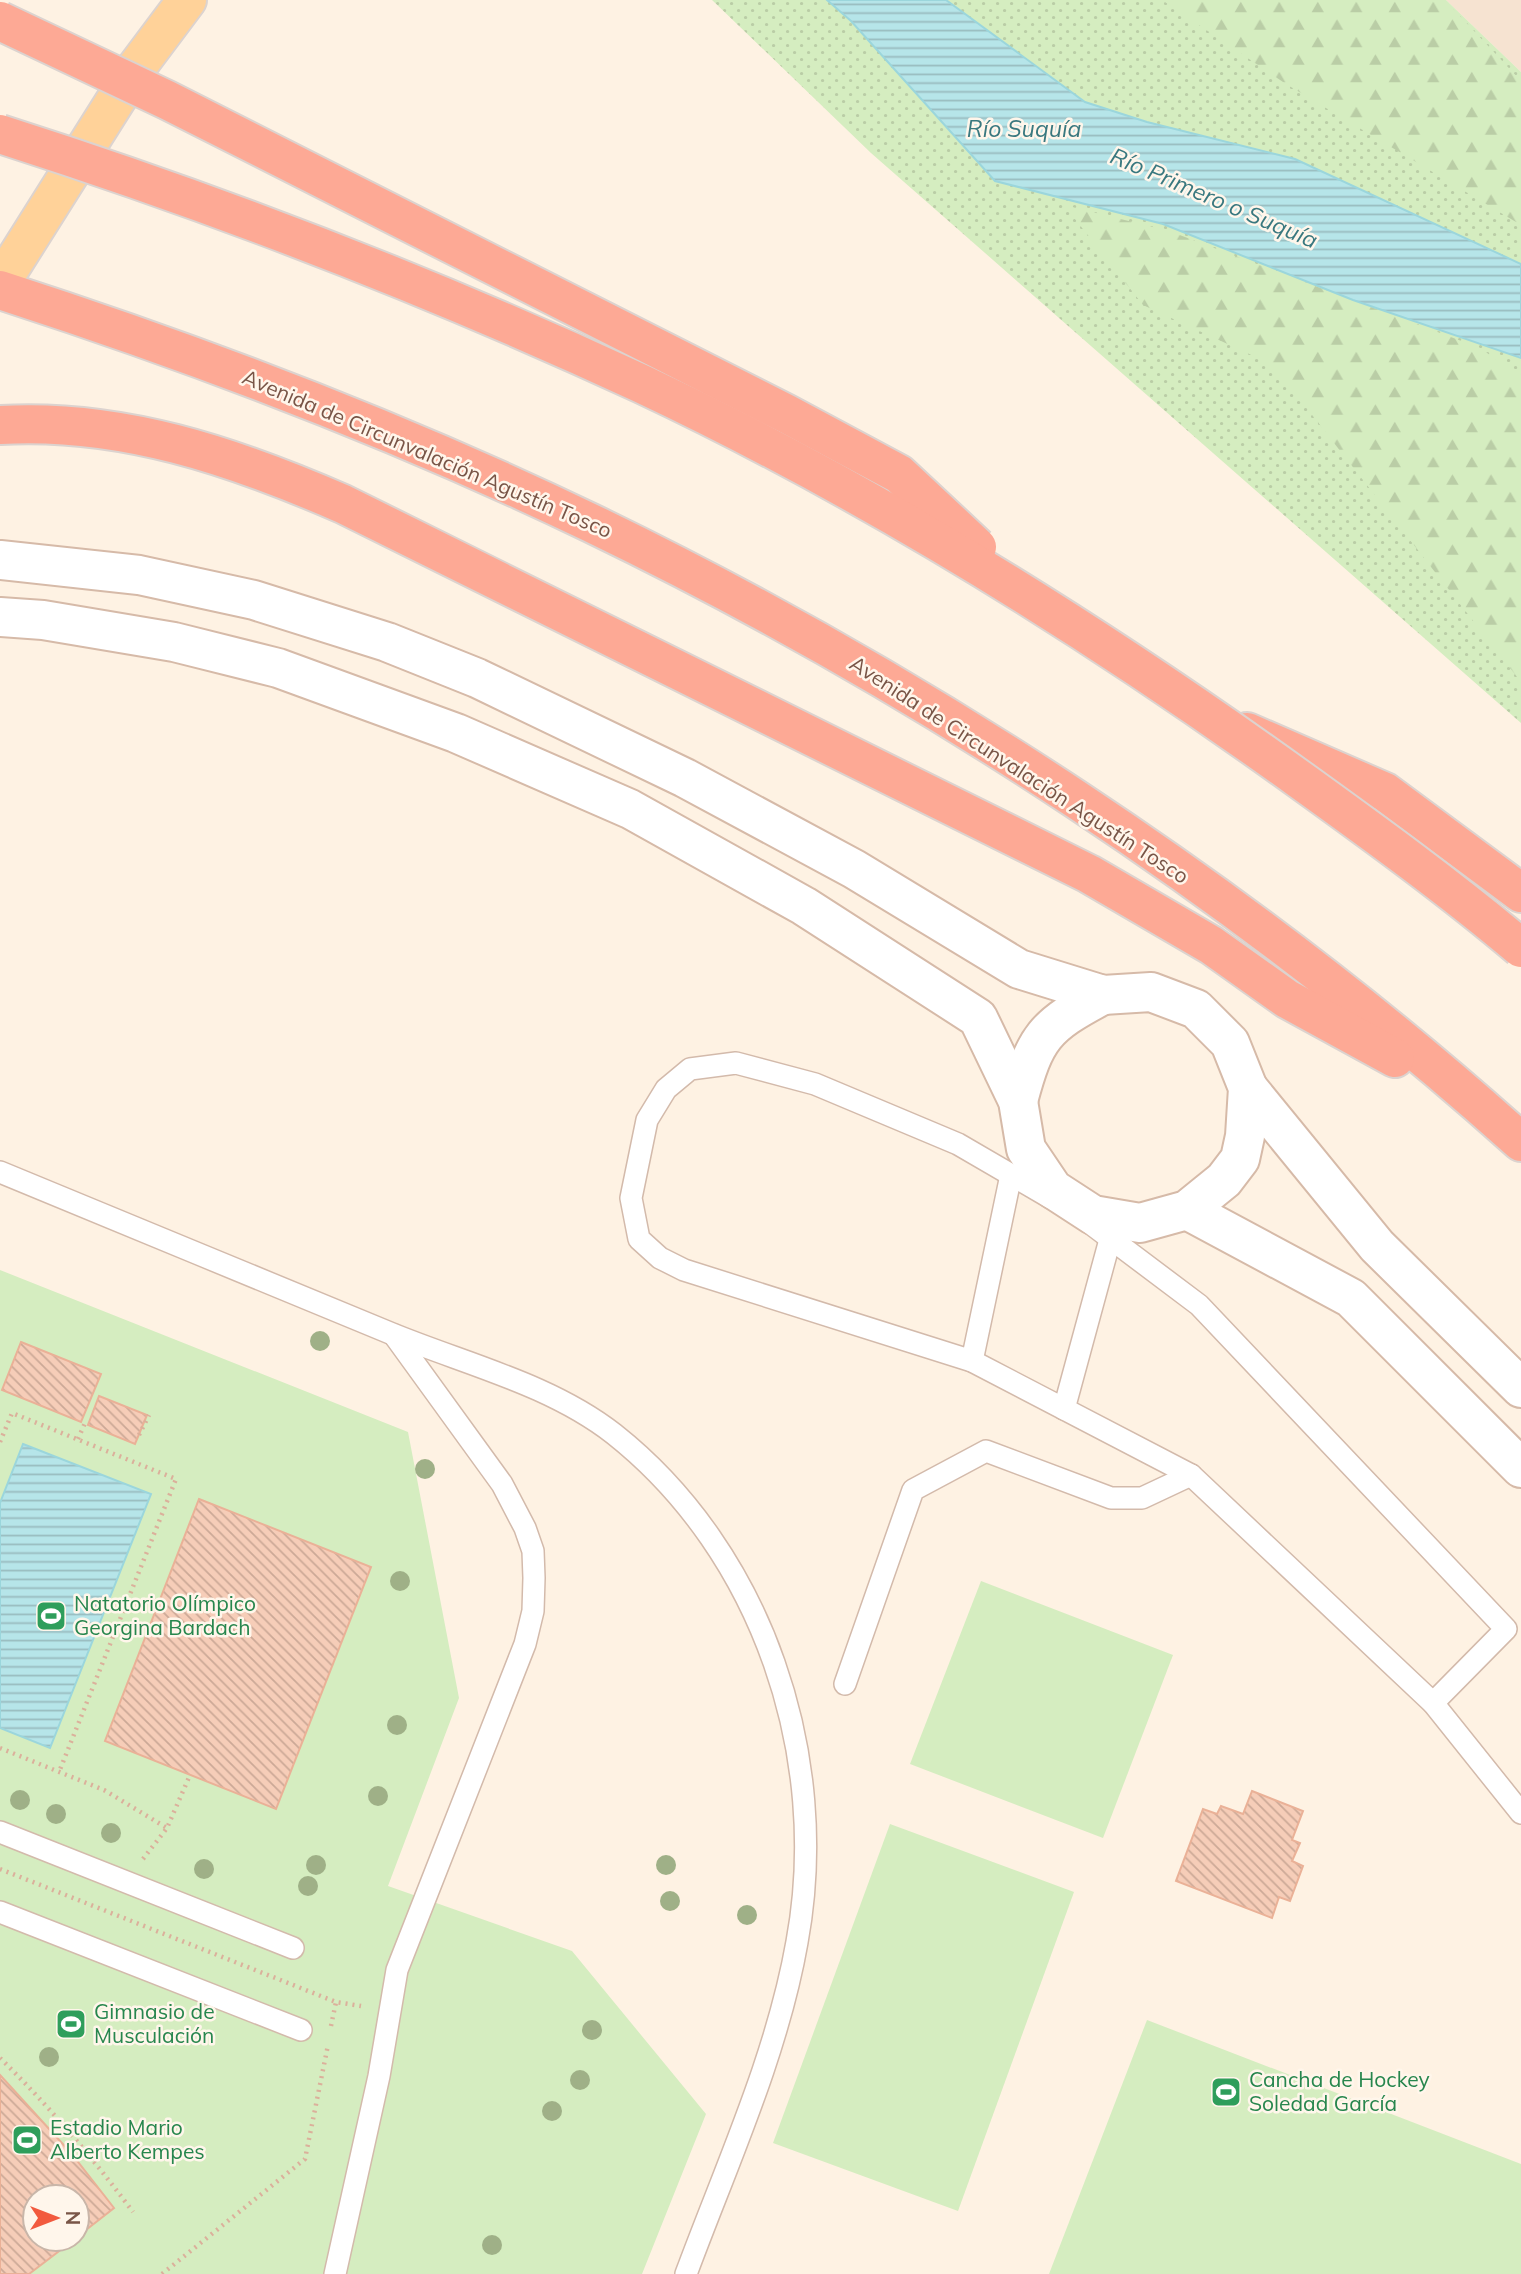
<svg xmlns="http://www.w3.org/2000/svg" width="1521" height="2274" font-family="Mulish,sans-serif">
  <defs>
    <pattern id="grass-dots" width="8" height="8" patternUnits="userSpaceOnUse" patternTransform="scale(1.75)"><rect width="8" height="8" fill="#d5edc0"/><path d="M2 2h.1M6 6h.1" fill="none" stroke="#bacda6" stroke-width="1.8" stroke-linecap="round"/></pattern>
    <pattern id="forest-firs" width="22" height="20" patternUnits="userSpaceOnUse" patternTransform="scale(1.75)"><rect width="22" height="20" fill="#d5edc0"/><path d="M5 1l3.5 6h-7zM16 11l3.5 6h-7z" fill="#bacda6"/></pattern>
    <pattern id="water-rules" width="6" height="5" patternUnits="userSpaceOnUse" patternTransform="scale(1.75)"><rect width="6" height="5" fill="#b6e5e9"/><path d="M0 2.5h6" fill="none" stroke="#99bcbf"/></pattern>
    <pattern id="building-back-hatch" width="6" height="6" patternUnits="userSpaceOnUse" patternTransform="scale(1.75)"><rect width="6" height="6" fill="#f6cdb8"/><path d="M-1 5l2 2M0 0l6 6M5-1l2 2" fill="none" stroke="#cca997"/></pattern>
  </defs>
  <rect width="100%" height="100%" fill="#fef2e3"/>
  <path fill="#f6e3d1" d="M1446 0H1521V72Z"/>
  <g fill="url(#grass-dots)">
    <path d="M712 0H827L851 21 995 181 1163 224 1521 358V723L871 153Z"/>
    <path d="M946 0H1446L1521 72V264L1295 159 1147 122 1085 102Z"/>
  </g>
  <g fill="url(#forest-firs)">
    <path d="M1162 0H1445L1521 81V225L1286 84Z"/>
    <path d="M1064 205 1169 231 1480 348 1521 377V682L1273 365 1143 305Z"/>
  </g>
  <g fill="#d5edc0" fill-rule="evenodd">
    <path d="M0 1270 408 1432 459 1698 388 1886 572 1951 706 2114 642 2274H0ZM35 2197H77V2239H35Z"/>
    <path d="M981 1581 1173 1655 1103 1838 910 1764Z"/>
    <path d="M890 1824 1074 1892 958 2211 773 2143Z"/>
    <path d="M1147 2020 1521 2164V2274H1049Z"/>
  </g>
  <g fill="url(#water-rules)" stroke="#9bd6dc" stroke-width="2">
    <path d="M827 0H946L1085 102 1147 122 1295 159 1521 264V358L1353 300 1163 224 995 181 851 21Z"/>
    <path d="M23 1444 151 1494 50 1748 0 1728V1503Z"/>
  </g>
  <g fill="url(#building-back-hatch)" stroke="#eab197" stroke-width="2">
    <path d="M21 1342 101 1374 81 1422 2 1390Z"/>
    <path d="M99 1396 147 1415 135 1444 88 1425Z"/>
    <path d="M199 1499 371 1567 276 1809 105 1741Z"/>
    <path d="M1252 1791 1303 1811 1292 1840 1300 1843 1292 1861 1303 1866 1290 1901 1279 1897 1272 1918 1176 1881 1203 1809 1217 1814 1221 1806 1243 1814Z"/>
    <path d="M0 2075 71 2153 114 2208 77 2237V2197H35V2239H75L29 2274H0Z"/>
  </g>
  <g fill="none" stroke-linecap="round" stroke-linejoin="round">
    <g stroke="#d3baab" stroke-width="24">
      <g id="lane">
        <path d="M0 1172C130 1225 260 1280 390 1333 465 1364 550 1384 614 1434 763 1552 831 1757 797 1942 777 2056 726 2166 686 2274"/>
        <path d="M1051 1198 958 1144 815 1084 736 1063 690 1069 666 1089 647 1120 631 1198 639 1239 660 1258 684 1270 972 1361 1191 1475 1433 1703 1521 1813"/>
        <path d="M1090 1223 1199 1305 1506 1629 1433 1703"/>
        <path d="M972 1361 1011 1175"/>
        <path d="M1064 1409 1111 1236"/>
        <path d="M845 1684 913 1490 986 1451 1111 1498H1142L1191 1475"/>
        <path d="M0 1832 293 1948"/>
        <path d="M0 1912 301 2030"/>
        <path d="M335 2274 379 2076 397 1970 525 1644 533 1611 534 1578 533 1551 525 1528 502 1484 394 1335"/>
      </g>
    </g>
    <g stroke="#d6baa8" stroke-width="42">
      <g id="secondary">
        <path d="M0 560 139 575 254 600 387 642 477 678 685 778 854 869 1019 969 1103 995 1151 992 1196 1009 1230 1043 1248 1088 1245 1136 1240 1159 1224 1180 1187 1210 1140 1223 1093 1215 1053 1189 1026 1149 1018 1101 978 1018 804 906 630 809 456 733 278 668 174 642 43 620 0 617"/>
        <path d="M1248 1088 1377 1246 1521 1388"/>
        <path d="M1018 1101C1035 1037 1044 1026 1103 995"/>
        <path d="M1187 1210 1351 1298 1521 1468"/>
      </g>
    </g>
    <g stroke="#dcd3cf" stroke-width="42">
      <path id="primary" d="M0 284 136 68 187 0"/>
    </g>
    <g stroke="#dcd3cf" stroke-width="42">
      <g id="highway">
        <path d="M0 290C201 355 400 431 591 523 920 682 1249 897 1521 1142"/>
        <path d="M0 425C121 418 233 456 343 504L1089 874 1211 945 1287 999 1395 1058"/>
        <path d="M1247 732 1385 792 1521 893"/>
      </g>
    </g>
    <g stroke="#dbb09b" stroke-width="4.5" stroke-dasharray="2 5" stroke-linecap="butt">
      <path d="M139 1435 149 1415"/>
      <path d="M78 1439 85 1423"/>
      <path d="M0 1442 12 1413 176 1479 59 1772"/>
      <path d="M0 1748 104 1790 167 1828"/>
      <path d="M143 1859 167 1828 190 1775"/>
      <path d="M0 1869 336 2002 361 2006"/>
      <path d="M331 2026 336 2002"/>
      <path d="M0 2058C49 2106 92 2157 133 2212"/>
      <path d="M162 2274 305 2159 328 2045"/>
    </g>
    <use href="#lane" stroke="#fff" stroke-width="21"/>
    <use href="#secondary" stroke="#fff" stroke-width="38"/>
    <use href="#primary" stroke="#ffd299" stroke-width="38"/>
    <use href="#highway" stroke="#fda995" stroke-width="38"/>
    <g stroke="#dcd3cf" stroke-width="42" stroke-linecap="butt">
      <g id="highway-bridge">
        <path d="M0 21 167 100 787 414 899 474 977 547"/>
        <path d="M0 134C219 204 433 287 642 384 873 493 1092 630 1299 779 1374 833 1450 888 1521 948"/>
      </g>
    </g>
    <use href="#highway-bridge" stroke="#fda995" stroke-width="38"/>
  </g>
  <g fill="#9fb087">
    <circle cx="320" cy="1341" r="10"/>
    <circle cx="425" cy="1469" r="10"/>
    <circle cx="400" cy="1581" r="10"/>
    <circle cx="397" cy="1725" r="10"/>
    <circle cx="378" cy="1796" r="10"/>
    <circle cx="20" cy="1800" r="10"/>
    <circle cx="56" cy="1814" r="10"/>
    <circle cx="111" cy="1833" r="10"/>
    <circle cx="316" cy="1865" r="10"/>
    <circle cx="666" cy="1865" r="10"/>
    <circle cx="204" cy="1869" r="10"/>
    <circle cx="308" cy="1886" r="10"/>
    <circle cx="670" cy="1901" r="10"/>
    <circle cx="747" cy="1915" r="10"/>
    <circle cx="592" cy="2030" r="10"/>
    <circle cx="49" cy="2057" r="10"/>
    <circle cx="580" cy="2080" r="10"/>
    <circle cx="552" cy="2111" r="10"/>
    <circle cx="492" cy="2245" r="10"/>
  </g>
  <defs>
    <g id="stadium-square" transform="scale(1.575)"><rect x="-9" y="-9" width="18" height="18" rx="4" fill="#2e9e5b" stroke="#fff6eb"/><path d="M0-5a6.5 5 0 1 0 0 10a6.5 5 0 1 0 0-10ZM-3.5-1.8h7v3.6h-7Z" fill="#fff"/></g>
  </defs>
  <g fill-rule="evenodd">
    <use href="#stadium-square" x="51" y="1616"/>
    <use href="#stadium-square" x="71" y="2024"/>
    <use href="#stadium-square" x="1226" y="2092"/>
    <use href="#stadium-square" x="27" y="2140"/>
  </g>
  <g text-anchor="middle" stroke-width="5" stroke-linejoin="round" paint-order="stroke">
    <g font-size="21" fill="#795547" stroke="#fff6eb">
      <text transform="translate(427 454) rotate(23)" y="7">Avenida de Circunvalación Agustín Tosco</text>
      <text transform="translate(1019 770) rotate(33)" y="7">Avenida de Circunvalación Agustín Tosco</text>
    </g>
    <g font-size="21" fill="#27864d" stroke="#fff6eb" text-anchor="start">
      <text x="74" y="1611">Natatorio Olímpico<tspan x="74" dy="24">Georgina Bardach</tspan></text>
      <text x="94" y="2019">Gimnasio de<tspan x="94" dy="24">Musculación</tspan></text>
      <text x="1249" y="2087">Cancha de Hockey<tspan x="1249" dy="24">Soledad García</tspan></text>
      <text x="50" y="2135">Estadio Mario<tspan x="50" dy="24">Alberto Kempes</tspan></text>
    </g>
    <g font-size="23" font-style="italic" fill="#39787f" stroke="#fff6eb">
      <text x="1024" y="137">Río Suquía</text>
      <text transform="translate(1214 198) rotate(23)" y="8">Río Primero o Suquía</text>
    </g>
  </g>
  <g transform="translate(56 2218) rotate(90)"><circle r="33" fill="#fff6eb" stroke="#c9b6a9" stroke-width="2"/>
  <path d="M0-5L12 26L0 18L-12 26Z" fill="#f25a3e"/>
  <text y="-10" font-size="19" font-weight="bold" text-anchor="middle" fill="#795547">N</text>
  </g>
</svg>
